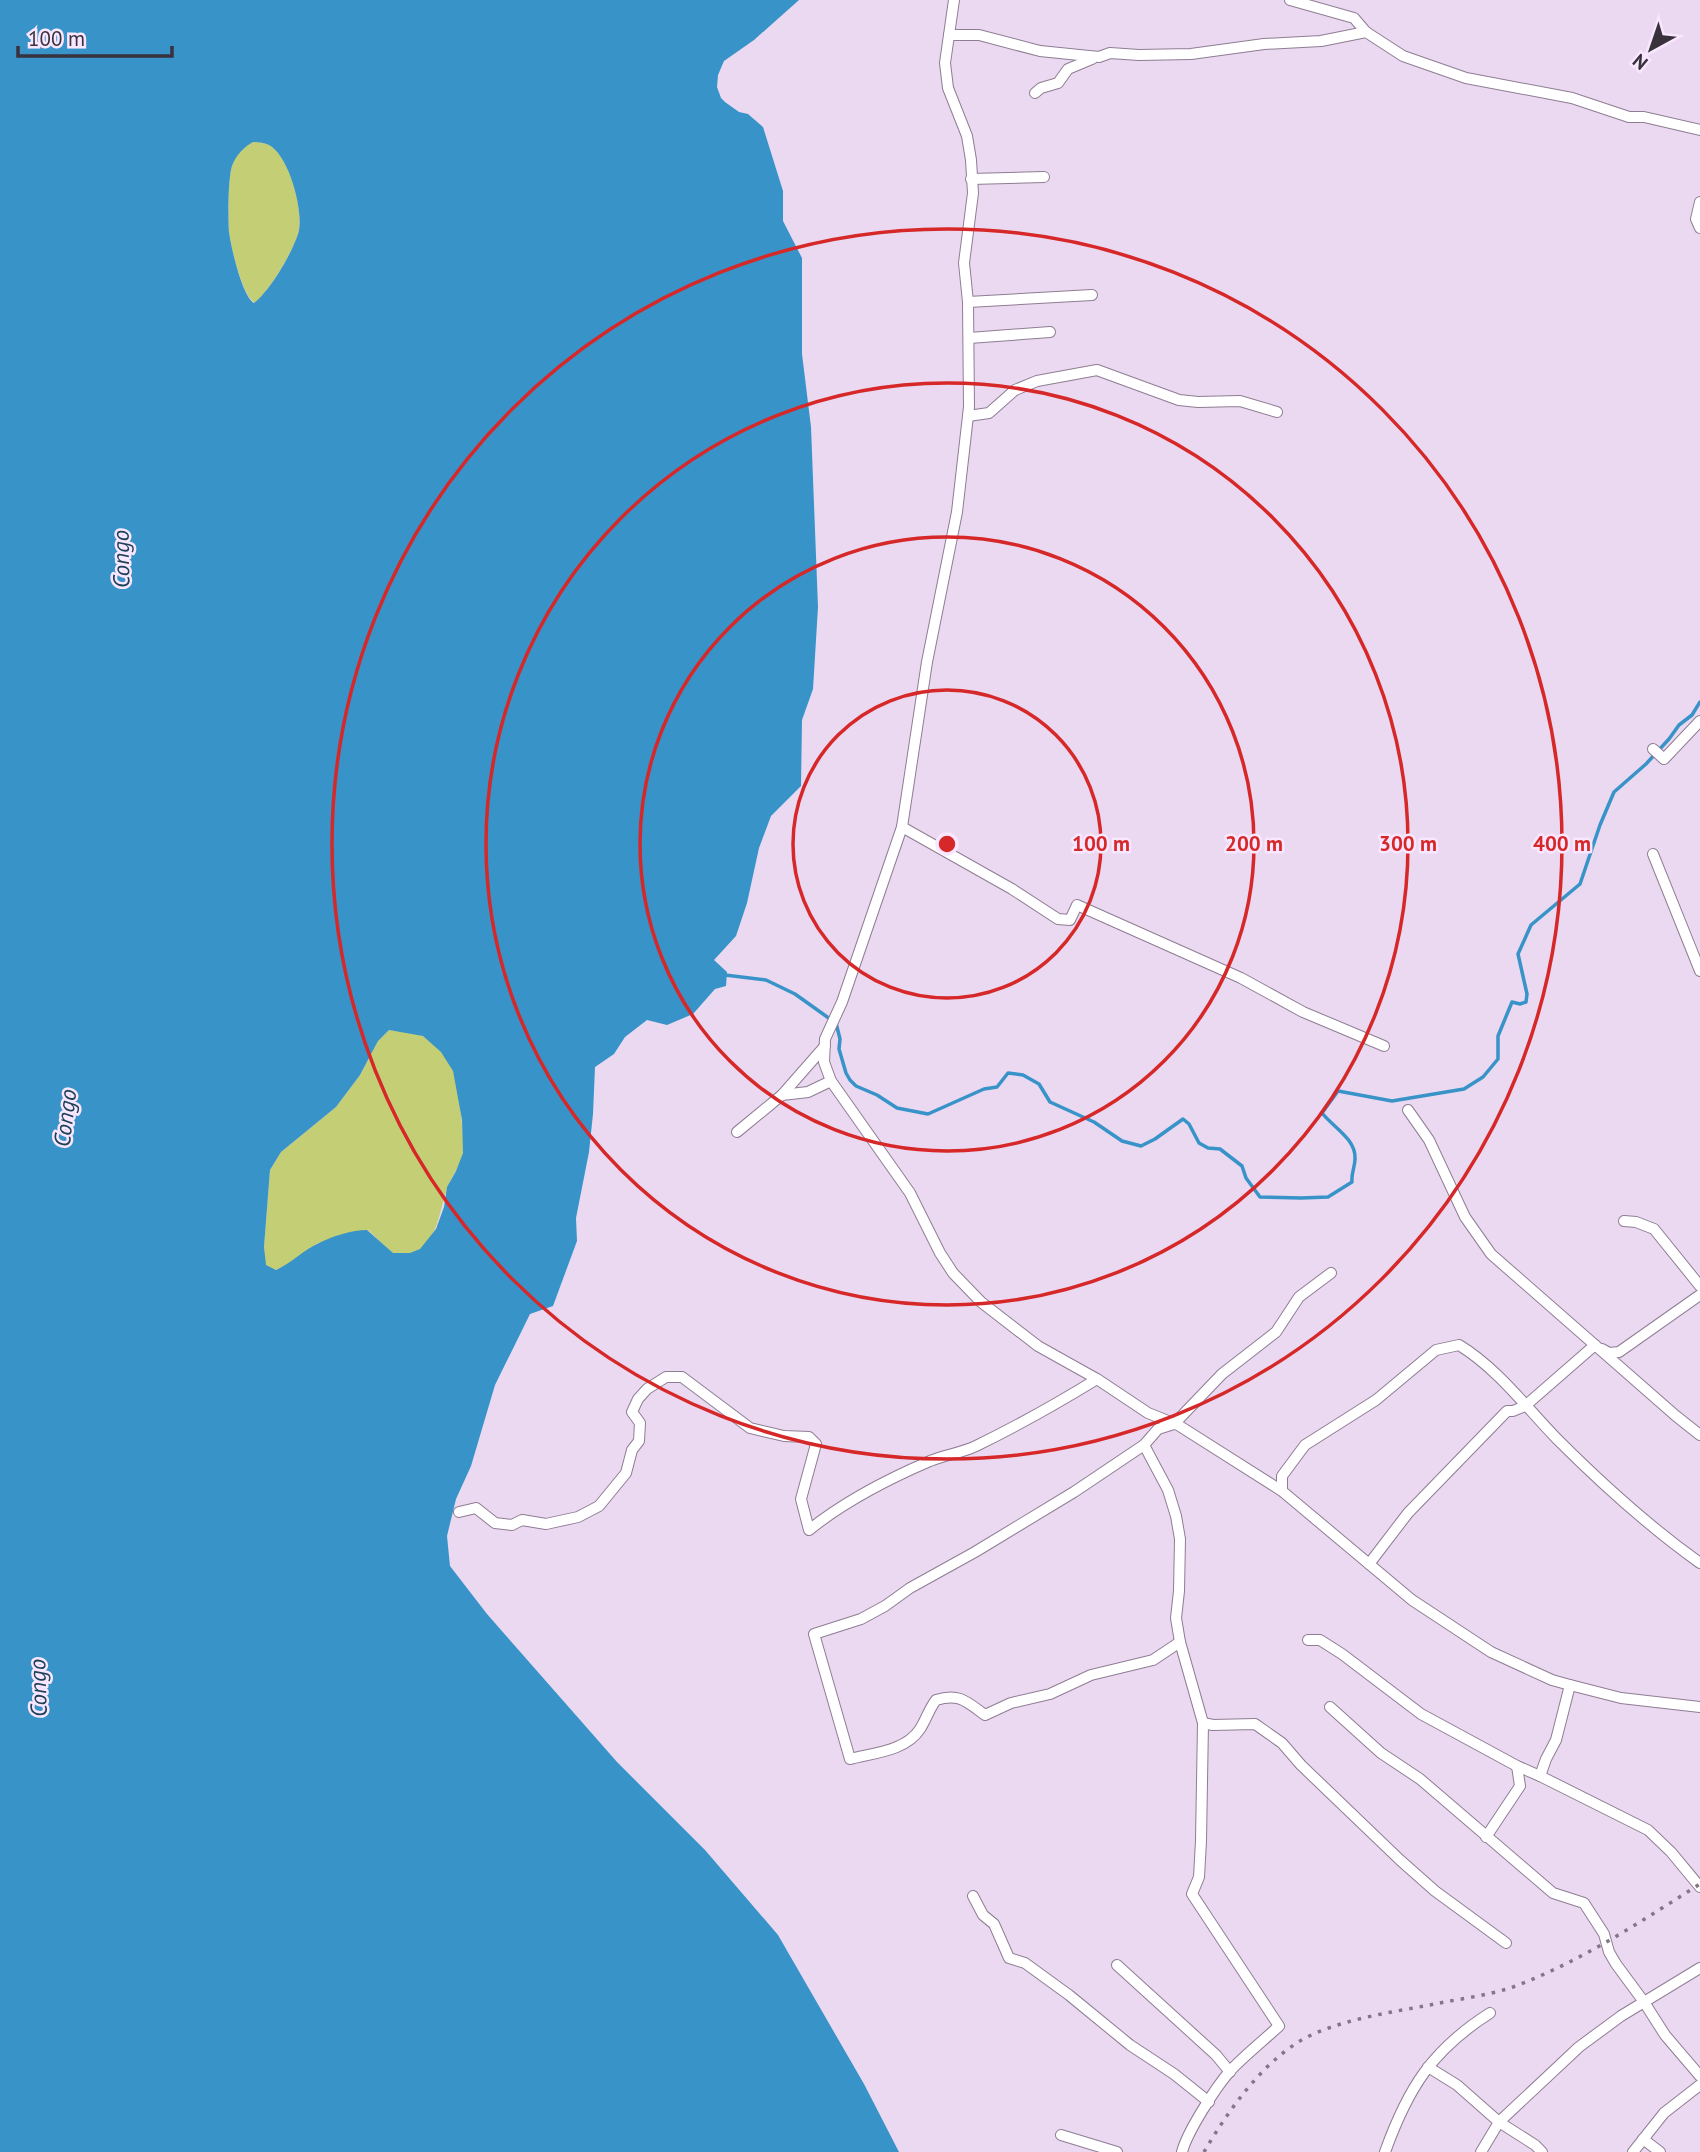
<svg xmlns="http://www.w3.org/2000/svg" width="1700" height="2152" font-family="'PT Sans',sans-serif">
  <rect width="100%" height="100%" fill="#ebd9f1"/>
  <g fill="#c4cf75">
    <path d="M253 141C257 142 265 143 269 145 289 154 305 214 298 234 292 253 270 290 255 303 242 296 231 247 229 232 228 219 228 178 232 166 235 155 244 147 253 141Z"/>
    <path d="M389 1030C399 1031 412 1032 421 1035 434 1040 449 1059 453 1071 458 1085 465 1138 463 1152 461 1165 452 1175 448 1187 439 1208 440 1235 419 1250 411 1255 401 1254 393 1254L368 1230 318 1243 289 1264 275 1270 265 1265 264 1247 270 1170 281 1152 336 1107 360 1075 378 1041Z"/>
  </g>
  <path fill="#3893c8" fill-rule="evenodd" d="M0 0H799L754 40 724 61 718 75 717 87 721 98 725 102 739 112 748 114 763 127 783 191V221L802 258V354L811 427 818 607 813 689 802 720 801 786 771 816 759 848 747 903 736 936 714 960 727 972 726 986 715 989 693 1014 667 1025 647 1020 625 1037 614 1054 595 1067 593 1114 589 1152 576 1218 577 1241 553 1306 530 1314 495 1385 471 1466 456 1499 447 1536 450 1566 487 1614 617 1762 705 1850 778 1935 864 2084 899 2152H0ZM253 142C258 142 265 143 269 145 289 155 305 214 298 234 292 253 270 291 254 303 242 296 231 247 229 232 228 219 228 178 232 166 236 155 244 147 253 142ZM389 1030 423 1036 441 1052 453 1071 462 1120 463 1153 456 1171 447 1187 444 1207 436 1229 420 1249 410 1253H393L367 1230C352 1230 333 1236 319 1243 303 1250 292 1263 276 1270L266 1265 264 1247 270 1170 281 1152 336 1107 360 1075 378 1041Z"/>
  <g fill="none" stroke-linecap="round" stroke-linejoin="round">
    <g stroke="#3893c8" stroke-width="3.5">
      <path d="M725 975 766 980 795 994 830 1019"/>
      <path d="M836 1023 840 1039 839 1049 846 1073 850 1080 856 1086 877 1095 897 1108 928 1114 984 1089 997 1087 1008 1073 1023 1075 1039 1084 1050 1102 1094 1122 1122 1141 1141 1146 1155 1139 1183 1119 1189 1124 1199 1143 1208 1148 1220 1149 1242 1166 1246 1178 1260 1197 1301 1198 1328 1197 1352 1182C1351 1173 1355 1167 1355 1159 1356 1139 1334 1128 1322 1113L1338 1091 1392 1101 1464 1089 1483 1077 1498 1059V1036L1512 1002 1520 1004 1526 1002 1527 994 1518 954 1531 925 1580 884 1600 825 1614 792 1646 764 1669 739 1679 725 1692 715 1700 702"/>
    </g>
    <g stroke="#8e7d93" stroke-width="12">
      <g id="street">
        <path d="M954 0 945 63 948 88 967 136 971 160 973 193 964 263 968 302 969 407 957 512 927 662 902 827 842 1002 825 1039 824 1062 831 1081 910 1193 940 1253 953 1273 981 1302 1038 1346 1097 1379 1148 1413 1178 1425 1282 1491 1412 1600 1491 1652 1552 1680 1570 1685 1621 1698 1700 1707"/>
        <path d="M1290 0 1354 18 1366 32"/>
        <path d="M949 35H979L1040 51 1099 57 1110 53 1139 55 1191 54 1264 44 1321 41 1366 32 1403 56 1466 78 1572 98 1629 117H1644L1700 130"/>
        <path d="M1035 93 1041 88 1058 83 1068 69 1092 59"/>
        <path d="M971 179 1044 177"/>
        <path d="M1700 202 1696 219 1700 228"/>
        <path d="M968 302 1092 295"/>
        <path d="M969 338 1050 332"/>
        <path d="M968 416 989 413 1015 390 1037 381 1097 370 1179 400 1198 402 1240 401 1277 412"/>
        <path d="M1653 749 1664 759 1700 721"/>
        <path d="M902 827 1012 889 1058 919 1070 920 1077 905 1241 978 1303 1012 1384 1046"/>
        <path d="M1653 854 1700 971"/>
        <path d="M782 1095 808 1092 831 1081"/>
        <path d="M1408 1110 1429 1140 1465 1217 1491 1254 1676 1416 1700 1435"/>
        <path d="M737 1132 782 1095 825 1046"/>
        <path d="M1624 1221 1636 1222 1654 1229 1700 1286"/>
        <path d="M1602 1349 1609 1353 1619 1352 1700 1295"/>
        <path d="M1144 1445 1168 1490 1176 1516 1180 1539 1179 1591 1176 1618 1180 1642 1203 1723 1201 1841 1199 1877 1192 1894 1279 2026C1263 2041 1245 2055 1230 2071 1216 2087 1187 2132 1182 2152"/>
        <path d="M1282 1491V1476L1305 1445 1376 1400 1436 1350 1459 1345C1497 1368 1526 1407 1557 1439 1599 1481 1651 1528 1700 1563"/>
        <path d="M459 1512 476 1508 495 1523 512 1525 522 1520 546 1524 578 1517 599 1506 626 1473 632 1450 639 1441 640 1423 632 1412 638 1399 647 1389 666 1377H682L750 1428 784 1436 809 1437 816 1444 801 1499 809 1530C845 1501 888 1479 930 1461 945 1455 961 1453 976 1446 1017 1426 1058 1403 1097 1379"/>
        <path d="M1369 1564 1408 1513 1507 1411H1513L1525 1406 1595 1345"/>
        <path d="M1308 1640H1320L1342 1654 1421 1714 1517 1766 1540 1776"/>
        <path d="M1180 1642 1153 1660 1091 1675 1050 1694 1011 1703 985 1715C966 1701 959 1693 936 1700 929 1709 926 1720 920 1729 906 1751 873 1753 850 1759L814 1634 861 1619 885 1606 910 1588 975 1552 1074 1492 1144 1445 1158 1429 1174 1424 1222 1374 1276 1332 1299 1297 1331 1273"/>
        <path d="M1570 1685 1556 1740 1546 1759 1540 1776 1648 1830 1671 1852 1700 1887"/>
        <path d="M1330 1707 1381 1753 1420 1779 1553 1893 1584 1903 1604 1934 1609 1952 1616 1964 1644 2002 1665 2035 1700 2076"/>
        <path d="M1203 1723 1213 1725 1255 1724 1282 1743 1301 1765 1400 1860 1435 1891 1506 1943"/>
        <path d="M1486 1837 1520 1786 1517 1766"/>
        <path d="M973 1896 983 1915 994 1924 1009 1958 1025 1963 1069 1995 1130 2045 1174 2074 1209 2102"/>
        <path d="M1117 1965 1216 2055 1230 2072"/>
        <path d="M1428 2067 1457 2085 1499 2122 1535 2145 1542 2152"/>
        <path d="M1061 2135 1117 2152"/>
        <path d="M1643 2139 1660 2152"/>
        <path d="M1385 2152C1408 2088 1432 2050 1490 2013"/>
        <path d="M1481 2152 1499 2122 1579 2047 1621 2016 1700 1968"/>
        <path d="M1633 2152 1664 2113 1700 2085"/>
      </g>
    </g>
    <use href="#street" stroke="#fff" stroke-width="10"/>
    <path stroke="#837787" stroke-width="3.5" stroke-dasharray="3.5 7" stroke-linecap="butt" d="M1204 2152C1229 2109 1269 2052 1316 2033 1351 2018 1392 2012 1430 2005 1457 1999 1487 1996 1513 1987 1580 1962 1640 1922 1700 1884"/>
  </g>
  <g fill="none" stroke="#d62828" stroke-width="3.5">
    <circle cx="947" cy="844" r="154"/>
    <circle cx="947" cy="844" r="307"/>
    <circle cx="947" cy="844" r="461"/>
    <circle cx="947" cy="844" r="615"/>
  </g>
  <g text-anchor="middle" stroke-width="5" stroke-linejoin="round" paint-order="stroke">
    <g font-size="23" font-style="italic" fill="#1c4158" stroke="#f9e7ff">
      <text transform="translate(121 559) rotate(-91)" y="8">Congo</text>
      <text transform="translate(65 1118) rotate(-83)" y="8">Congo</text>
      <text transform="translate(38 1688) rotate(-92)" y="8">Congo</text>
    </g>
  </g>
  <circle cx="947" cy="844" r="10" fill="#d62828" stroke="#f9e7ff" stroke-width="3.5"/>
  <g font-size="21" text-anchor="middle" font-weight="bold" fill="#d62828" stroke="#f9e7ff" stroke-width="5" stroke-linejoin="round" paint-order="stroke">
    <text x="1101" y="851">100 m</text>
    <text x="1254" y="851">200 m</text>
    <text x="1408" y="851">300 m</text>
    <text x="1562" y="851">400 m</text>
  </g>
  <g transform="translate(1651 49) rotate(220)" stroke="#f9e7ff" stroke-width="5" paint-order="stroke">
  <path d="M0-5L12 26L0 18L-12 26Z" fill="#39323c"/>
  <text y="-10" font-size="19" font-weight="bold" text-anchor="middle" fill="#39323c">N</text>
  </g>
  <path d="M18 46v10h154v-10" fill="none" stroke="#39323c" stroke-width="3.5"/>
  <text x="28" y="46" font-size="21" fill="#39323c" stroke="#f9e7ff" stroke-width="5" paint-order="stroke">100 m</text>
</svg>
